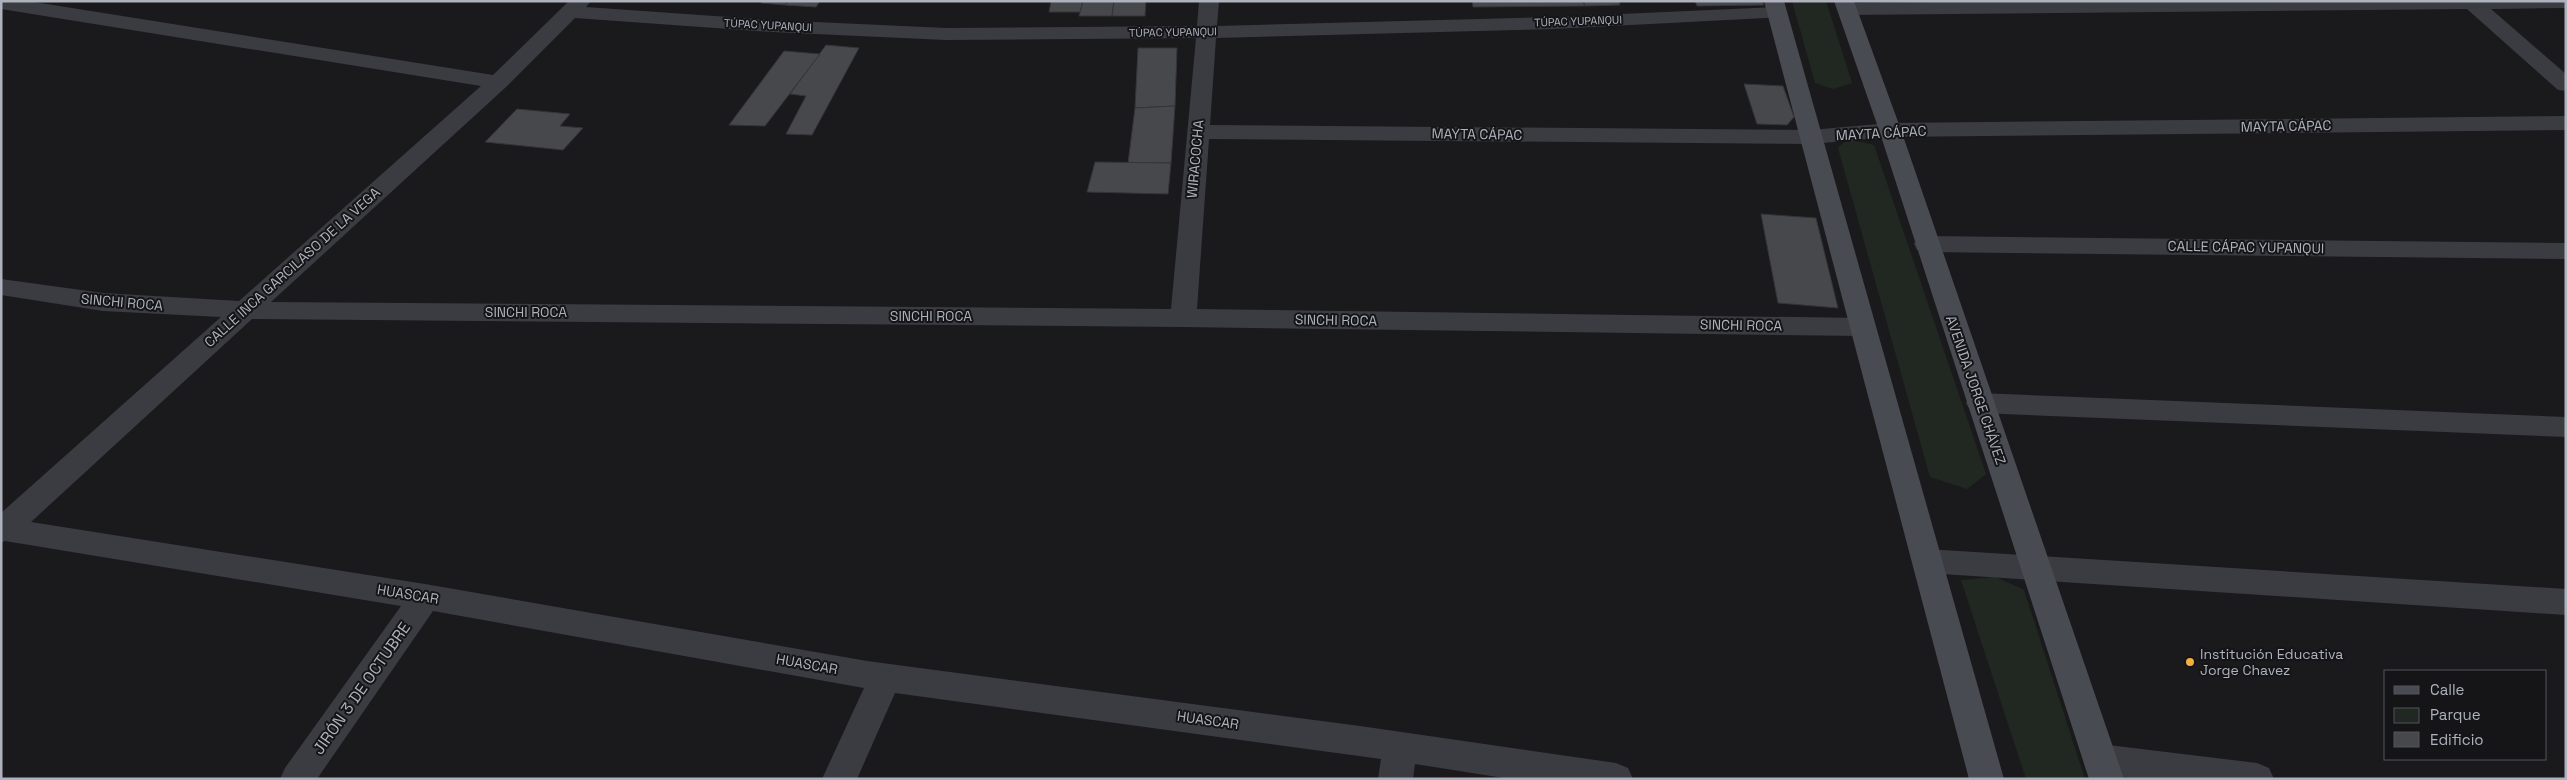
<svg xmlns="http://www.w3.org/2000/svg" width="2567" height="780" font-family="'Space Grotesk',sans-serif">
  <rect width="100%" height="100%" fill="#1a1a1d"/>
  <g fill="#202821">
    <path d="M1792 1H1826L1852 83 1833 89 1815 83Z"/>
    <path d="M1847 139 1874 145 1986 474 1967 489 1930 477 1838 148Z"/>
    <path d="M1996 577 2024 590 2085 779H2026L1961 580Z"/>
  </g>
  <g fill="#47484c" stroke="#343439">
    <path d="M762 1H788L785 5 761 3Z"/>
    <path d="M788 1H820L816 7 785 5Z"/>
    <path d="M1051 1H1083L1080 12H1049Z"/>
    <path d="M1083 1H1114L1112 16H1079Z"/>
    <path d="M1114 1H1146L1145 16H1112Z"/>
    <path d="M1472 1H1583L1585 6 1473 7Z"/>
    <path d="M1583 1H1619L1620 5 1585 6Z"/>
    <path d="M1695 1H1762L1764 5 1697 6Z"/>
    <path d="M826 45 859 48 812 135 786 134 806 96 790 94Z"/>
    <path d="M1138 48H1177L1175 106 1135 108Z"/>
    <path d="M784 51 820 54 765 126 729 125Z"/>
    <path d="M1744 84 1783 86 1794 117 1787 125 1757 124Z"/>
    <path d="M1175 106 1171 163H1128L1135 108Z"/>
    <path d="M517 109 570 114 560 126 583 128 563 150 485 142Z"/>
    <path d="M1095 162 1171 163 1168 194 1087 192Z"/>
    <path d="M1761 214 1816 218 1838 308 1778 303Z"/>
  </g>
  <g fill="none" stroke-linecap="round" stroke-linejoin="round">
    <g fill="#3b3c42" fill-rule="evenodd">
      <path d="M1 1H28L493 75 569 1H591L586 7 772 20 946 28 1197 26 1199 1H1219L1217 26 1554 17 1777 7 1784 9 1787 13 1784 17 1554 29 1216 38 1210 125 1811 130 1890 123 2566 116V130L1890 137 1811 144 1209 139 1197 309 1863 318 1872 321 1876 327 1872 333 1863 336 1183 327 252 319 31 522 425 584 867 661 1360 726 1616 763 1628 768 1633 779H1510L1415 764 1413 779H1378L1381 759 895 693 857 779H822L864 688 433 611 317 779H280L285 768 401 606 5 541 1 543V513L221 317 103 311 1 295V279L103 293 239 301 481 86 1 9ZM575 18 772 32 946 40 1196 38 1171 309 271 302 506 87Z"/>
      <path d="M2022 1H2566V8L2491 9 2566 74V91L2558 90 2467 9 1847 15 1840 13 1837 9 1840 5 1847 3Z"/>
      <path d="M1926 236 2566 243V259L1926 252 1917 250 1914 244 1917 238Z"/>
      <path d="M1980 393 2566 417V437L1980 413 1970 410 1966 403 1970 396Z"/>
      <path d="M1927 549 2566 589V615L1927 573 1916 570 1912 561 1916 552Z"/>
      <path d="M2100 744 2257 763 2269 768 2274 779H2134L2100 774 2088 770 2083 759 2088 748Z"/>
    </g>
    <g fill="#494b52" fill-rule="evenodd">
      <path d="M1764 1H1784L2004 779H1969Z"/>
      <path d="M1834 1H1854L1901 130 2124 779H2089L1879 130Z"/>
    </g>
  </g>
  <circle fill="#f3b03c" stroke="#151518" stroke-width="2" cx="2190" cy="662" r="5"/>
  <g text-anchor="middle" stroke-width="4" stroke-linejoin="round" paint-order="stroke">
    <g font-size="11" fill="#adb2bc" stroke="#151518">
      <text transform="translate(1578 21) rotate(-2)" y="4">TÚPAC YUPANQUI</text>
      <text transform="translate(768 25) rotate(3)" y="4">TÚPAC YUPANQUI</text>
      <text transform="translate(1173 32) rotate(-1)" y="4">TÚPAC YUPANQUI</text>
    </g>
    <g font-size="14" fill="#adb2bc" stroke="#151518">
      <text transform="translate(2286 126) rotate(-1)" y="5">MAYTA CÁPAC</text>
      <text transform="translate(1881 133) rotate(-3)" y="5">MAYTA CÁPAC</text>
      <text transform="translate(1477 134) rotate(1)" y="5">MAYTA CÁPAC</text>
      <text transform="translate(1195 159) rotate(-85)" y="5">WIRACOCHA</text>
      <text transform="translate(2246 247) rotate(1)" y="5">CALLE CÁPAC YUPANQUI</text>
      <text transform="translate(292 267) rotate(-42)" y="5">CALLE INCA GARCILASO DE LA VEGA</text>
      <text transform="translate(122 302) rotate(5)" y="5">SINCHI ROCA</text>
      <text x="526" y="317">SINCHI ROCA</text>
      <text x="931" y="321">SINCHI ROCA</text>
      <text transform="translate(1336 320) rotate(1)" y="5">SINCHI ROCA</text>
      <text transform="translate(1741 325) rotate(1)" y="5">SINCHI ROCA</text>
      <text transform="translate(1976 390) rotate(71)" y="5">AVENIDA JORGE CHÁVEZ</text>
      <text transform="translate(408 594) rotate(9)" y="5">HUASCAR</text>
      <text transform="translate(807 664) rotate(10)" y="5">HUASCAR</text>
      <text transform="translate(1208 720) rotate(8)" y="5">HUASCAR</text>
    </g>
    <g font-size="14" fill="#adb2bc" stroke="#151518" text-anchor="start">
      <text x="2200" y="659">Institución Educativa<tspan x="2200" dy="16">Jorge Chavez</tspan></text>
    </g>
    <g font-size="16" fill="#adb2bc" stroke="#151518">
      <text transform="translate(361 688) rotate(-55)" y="6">JIRÓN 3 DE OCTUBRE</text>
    </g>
  </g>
  <rect width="2567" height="780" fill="none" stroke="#adb2bc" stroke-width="5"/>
  <rect x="2384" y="670" width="162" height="90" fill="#151518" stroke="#52545a"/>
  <rect x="2394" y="686" width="25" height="8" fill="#494b52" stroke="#52545a"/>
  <text x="2430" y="695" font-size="15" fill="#adb2bc">Calle</text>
  <rect x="2394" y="708" width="25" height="15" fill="#202821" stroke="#52545a"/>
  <text x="2430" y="720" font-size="15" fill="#adb2bc">Parque</text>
  <rect x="2394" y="732" width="25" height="15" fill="#47484c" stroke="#52545a"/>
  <text x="2430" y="745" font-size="15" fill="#adb2bc">Edificio</text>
</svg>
